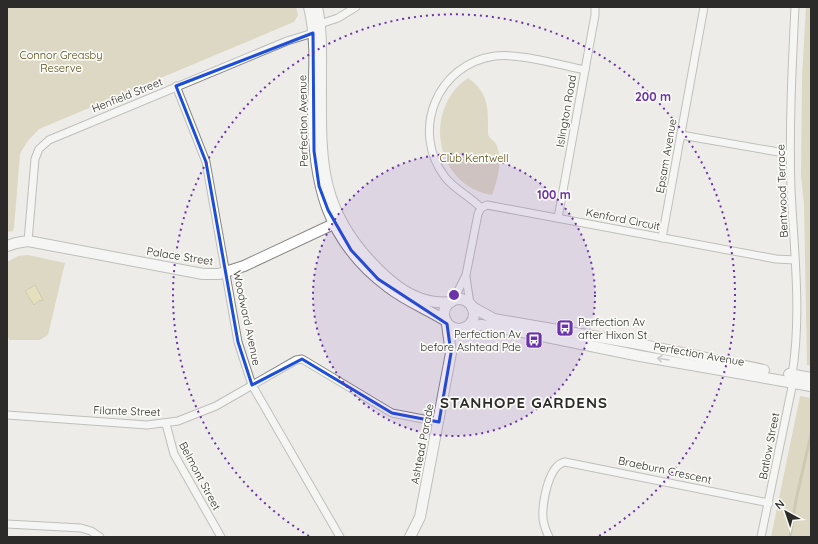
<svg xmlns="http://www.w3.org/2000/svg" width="818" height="544" font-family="Quicksand,sans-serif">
  <rect width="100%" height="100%" fill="#edece9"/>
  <g fill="#c8bf97">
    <path d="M7 7H296L298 15 294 22 39 129 27 142 20 154 14 228 13 231 7 232Z"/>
    <path d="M806 7H811V366L807 365 804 204 801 176 802 77Z"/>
    <path d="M468 78C490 93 488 111 488 134 489 139 494 140 496 144 503 159 498 180 492 195 435 186 422 109 468 78Z"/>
    <path d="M28 255 65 263 48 335 40 340H9L7 334V262L18 256Z"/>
    <path d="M800 396 811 398V532L810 537H771Z"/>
  </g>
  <path fill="#ddce8a" stroke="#a89d6d" d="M35 285 43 300 41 301 40 300 34 305 25 291Z"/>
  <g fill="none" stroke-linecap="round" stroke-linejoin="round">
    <path stroke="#a89d6d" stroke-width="3" d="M790 537 796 500 811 434"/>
    <g stroke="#868682" stroke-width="9">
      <g id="street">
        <path d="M320 24 338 18 356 7"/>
        <path d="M176 86 206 162 238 342 252 385 340 537"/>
        <path d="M681 135 790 154"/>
        <path d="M481 208C470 196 455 190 445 177 410 131 437 64 495 56 520 53 559 65 585 70"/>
        <path d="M558 218 595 15V7"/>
        <path d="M662 238 704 7"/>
        <path d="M28 241 35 159 39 149 49 140 287 41 313 33"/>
        <path d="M466 277 470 304"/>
        <path d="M453 301 466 275 478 214 481 208 487 205 776 259 795 260"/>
        <path d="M792 375C802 314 794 251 791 190 789 129 792 68 795 7"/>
        <path d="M7 415 147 425 178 421 216 406 296 360 302 359 392 413 439 422"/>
        <path d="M166 424 174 454 221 537"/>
        <path d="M7 524 81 528 91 531 100 537"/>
        <path d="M549 537C546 531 544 526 543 519 542 504 548 465 565 462L769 503"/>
        <path d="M761 537 793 382"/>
      </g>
    </g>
    <g stroke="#868682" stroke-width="12">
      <g id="secondary">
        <path d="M309 7C317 39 314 74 313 107 313 181 325 240 388 287 406 301 427 309 446 321"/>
        <path d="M317 7C322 30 321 53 321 76 321 158 316 210 381 272 401 291 422 305 451 302"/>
        <path d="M7 246 16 243 28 241 203 274H219L244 266 340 221"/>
        <circle cx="459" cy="314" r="15"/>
        <path d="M472 307 494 319 639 344 764 370"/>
        <path d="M466 327 481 325 502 328 640 356 811 386"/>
        <path d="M789 374 811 378"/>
        <path d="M410 537 420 517 451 353 447 324"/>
      </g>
    </g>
    <use href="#street" stroke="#fff" stroke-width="7"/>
    <use href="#secondary" stroke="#fff" stroke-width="10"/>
  </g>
  <defs><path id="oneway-shaft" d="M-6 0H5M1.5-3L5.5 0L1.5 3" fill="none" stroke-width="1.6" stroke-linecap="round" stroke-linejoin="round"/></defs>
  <use stroke="#a0a09f" href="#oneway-shaft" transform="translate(663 359) rotate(-171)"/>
  <path d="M0 0H818V544H0ZM313 33 314 151 319 186 328 210 351 250 378 279 447 324 451 353 439 422 392 413 302 359 252 385 238 342 206 162 176 86Z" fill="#edece9" fill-opacity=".55" fill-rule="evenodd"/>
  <path fill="none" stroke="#1d4ed8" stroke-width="3" stroke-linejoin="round" d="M313 33 314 151 319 186 328 210 351 250 378 279 447 324 451 353 439 422 392 413 302 359 252 385 238 342 206 162 176 86Z"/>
  <circle cx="454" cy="295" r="141" fill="#6b33a9" fill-opacity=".12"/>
  <g fill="none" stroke="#6b33a9" stroke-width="2" stroke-dasharray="2 4">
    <circle cx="454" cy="295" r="141"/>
    <path d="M309 536A281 281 0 1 1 599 536"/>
  </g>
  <defs>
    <g id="bus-square" transform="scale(0.9)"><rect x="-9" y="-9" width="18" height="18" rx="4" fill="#6b33a9" stroke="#fafaf6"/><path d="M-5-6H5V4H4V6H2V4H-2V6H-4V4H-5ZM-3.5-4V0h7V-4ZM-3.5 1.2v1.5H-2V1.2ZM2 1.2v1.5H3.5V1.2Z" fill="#fff"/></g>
  </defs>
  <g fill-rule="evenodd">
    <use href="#bus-square" x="565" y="328"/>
    <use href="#bus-square" x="534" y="340"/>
  </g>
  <g text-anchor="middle" stroke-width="3.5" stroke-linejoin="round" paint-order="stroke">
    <g font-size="11" fill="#564b17" stroke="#fafaf6">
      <text x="61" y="59">Connor Greasby<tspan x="61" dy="13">Reserve</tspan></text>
      <text x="474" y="162">Club Kentwell</text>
    </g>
    <g font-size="11" fill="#2c2b2a" stroke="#fafaf6">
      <text transform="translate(127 95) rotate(-22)" y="4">Henfield Street</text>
      <text transform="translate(566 111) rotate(-80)" y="4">Islington Road</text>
      <text transform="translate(303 121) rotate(-91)" y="4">Perfection Avenue</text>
      <text transform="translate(666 156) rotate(-80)" y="4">Epsam Avenue</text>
      <text transform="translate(782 191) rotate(-92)" y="4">Bentwood Terrace</text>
      <text transform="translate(623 219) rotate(11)" y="4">Kenford Circuit</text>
      <text transform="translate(180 256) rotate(9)" y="4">Palace Street</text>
      <text transform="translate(247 318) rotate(78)" y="4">Woodward Avenue</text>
      <text transform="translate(699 354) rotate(10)" y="4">Perfection Avenue</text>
      <text transform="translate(127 411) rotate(2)" y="4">Filante Street</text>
      <text transform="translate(422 444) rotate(-79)" y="4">Ashtead Parade</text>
      <text transform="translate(769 446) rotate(-79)" y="4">Batlow Street</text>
      <text transform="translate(665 470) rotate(12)" y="4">Braeburn Crescent</text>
      <text transform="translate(200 476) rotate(62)" y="4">Belmont Street</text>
    </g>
    <g font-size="11" fill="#2c2b2a" stroke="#fafaf6" text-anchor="start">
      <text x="578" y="326">Perfection Av<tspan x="578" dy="13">after Hixon St</tspan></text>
      <text x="521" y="338" text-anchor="end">Perfection Av<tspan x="521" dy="13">before Ashtead Pde</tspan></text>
    </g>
    <g font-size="15" font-weight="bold" letter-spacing="1" fill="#2c2b2a" stroke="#fafaf6">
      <text x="524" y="408">STANHOPE GARDENS</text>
    </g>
  </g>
  <circle cx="454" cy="295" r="6" fill="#6b33a9" stroke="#fafaf6" stroke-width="2"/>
  <g font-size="12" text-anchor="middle" font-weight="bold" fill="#6b33a9" stroke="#fafaf6" stroke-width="3.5" stroke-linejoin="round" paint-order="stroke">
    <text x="653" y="101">200 m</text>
    <text x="554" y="199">100 m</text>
  </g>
  <rect width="818" height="544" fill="none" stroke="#2c2b2a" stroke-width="16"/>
  <g transform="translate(786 512) rotate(320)" stroke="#fafaf6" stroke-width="3" paint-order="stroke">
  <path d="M0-3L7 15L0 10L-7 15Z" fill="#2c2b2a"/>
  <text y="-6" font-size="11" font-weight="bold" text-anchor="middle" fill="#2c2b2a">N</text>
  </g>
</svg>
